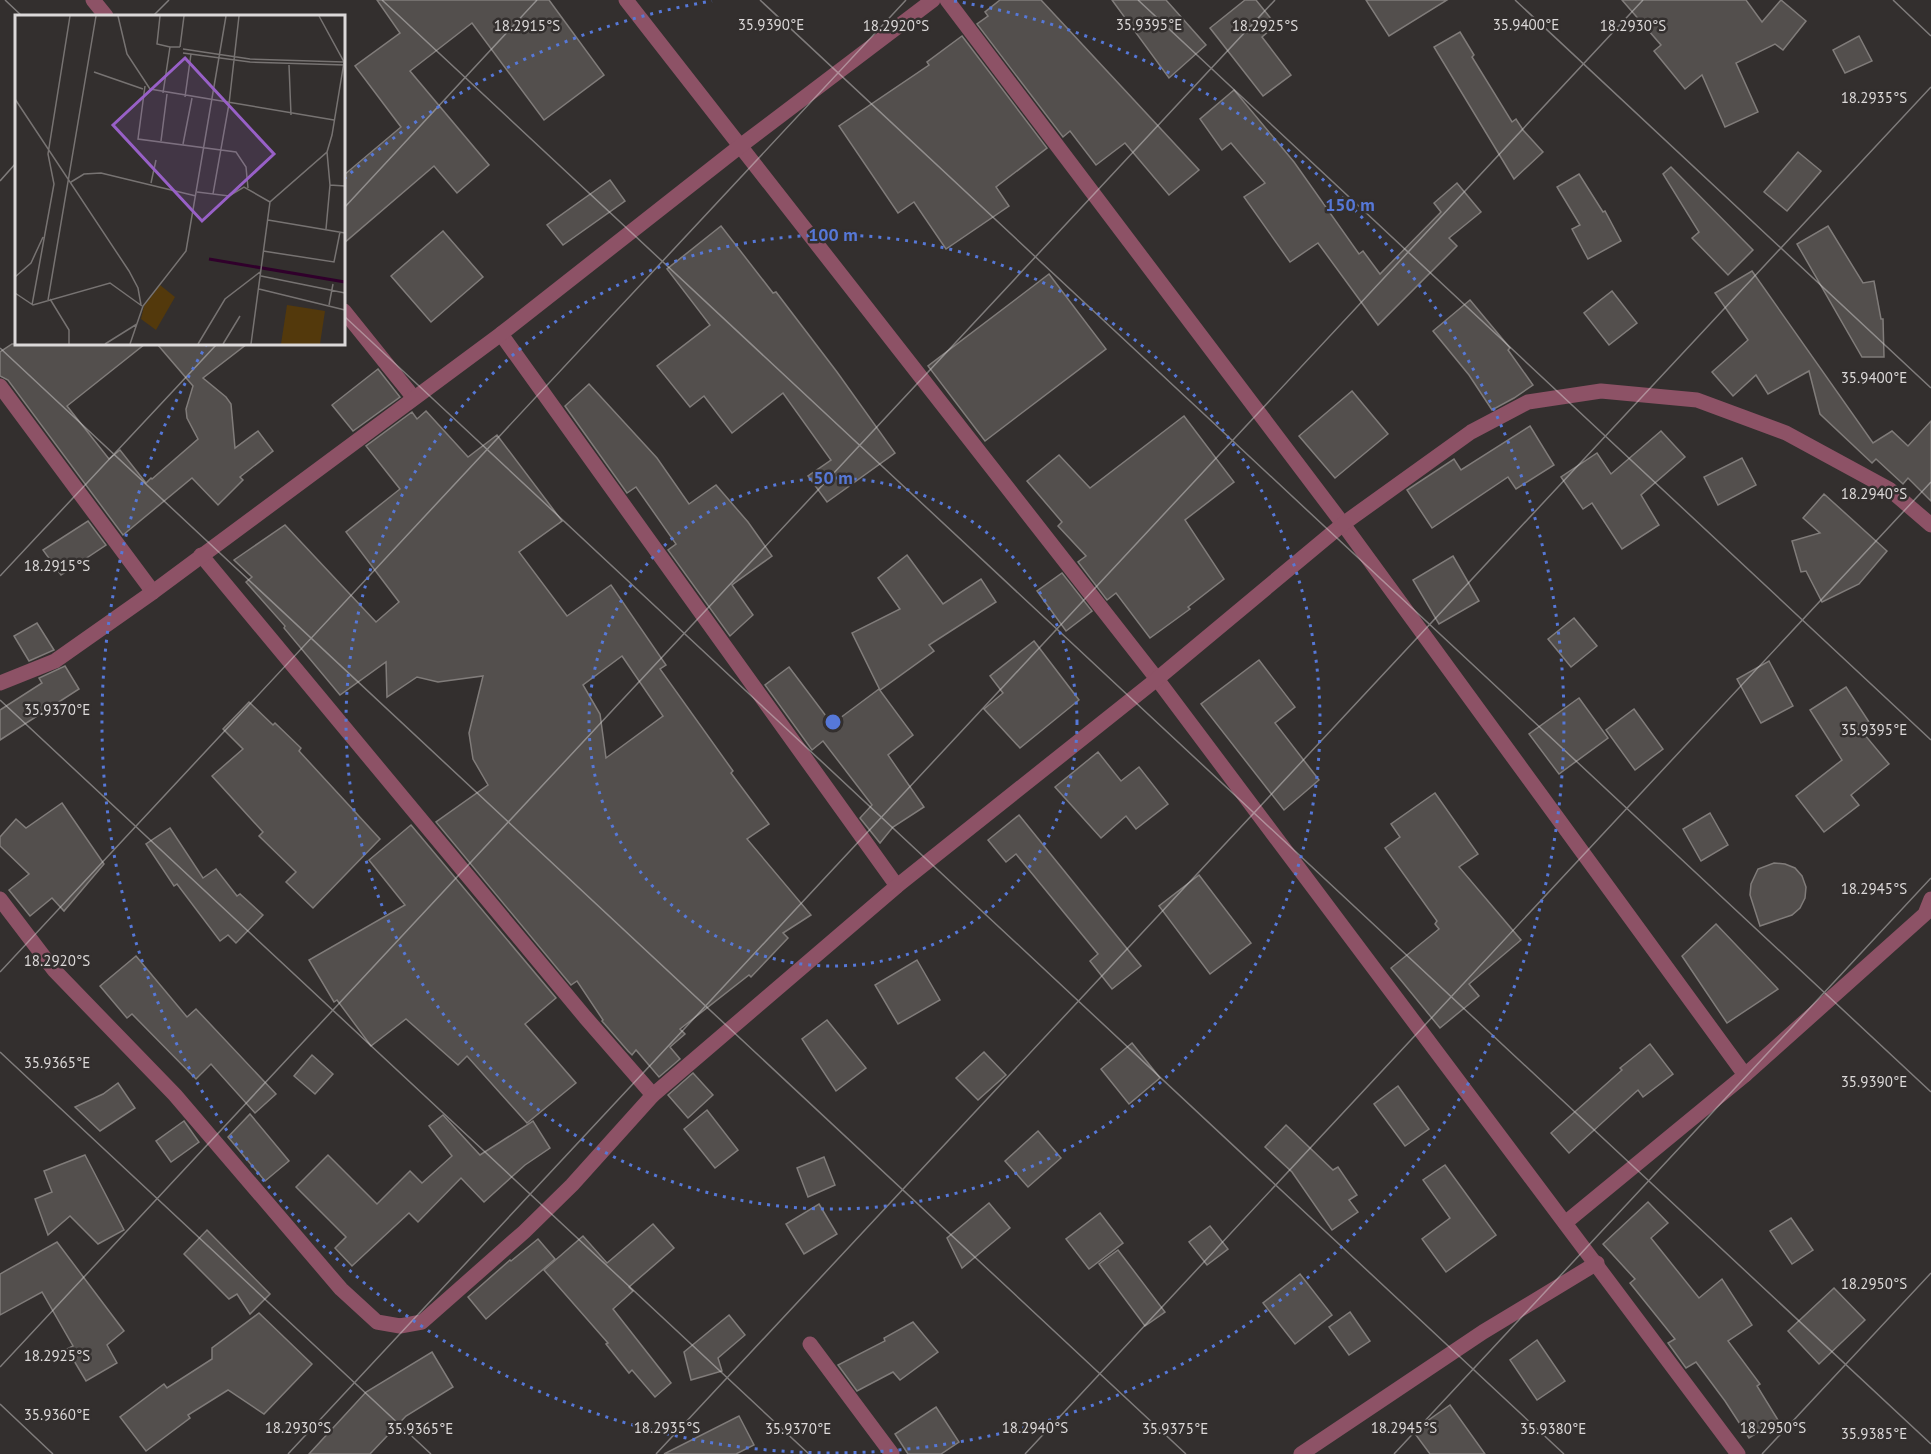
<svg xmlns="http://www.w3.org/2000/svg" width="1931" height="1454" font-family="'PT Sans',sans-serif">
  <rect width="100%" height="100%" fill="#332f2e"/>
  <g fill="#534f4d" stroke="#807c7a" stroke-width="1.5" fill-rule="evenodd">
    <path d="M377 0H549L604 75 544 120 472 23 410 71 489 165 457 193 434 166 344 243V175L401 127 355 66 400 33Z"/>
    <path d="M1000 0H1041L1199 170 1169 195 1125 143 1096 165 1070 131 1063 137 977 24 988 16 985 12Z"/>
    <path d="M1112 0H1166L1206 45 1169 78Z"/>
    <path d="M1245 0H1256L1276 25 1262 37 1291 75 1263 96 1210 28Z"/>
    <path d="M1366 0H1447L1389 36Z"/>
    <path d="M1622 0H1746L1762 22 1781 0 1806 21 1783 50 1775 44 1736 63 1758 112 1725 127 1702 75 1685 89 1654 51 1661 45Z"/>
    <path d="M1460 32 1474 55 1472 57 1512 122 1516 119 1523 130 1543 152 1514 179 1434 47Z"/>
    <path d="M962 36 1047 148 996 187 1009 206 946 249 914 202 898 213 839 126 929 65 927 62Z"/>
    <path d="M1859 36 1872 61 1845 73 1833 50Z"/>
    <path d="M1234 90 1294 162 1359 254 1363 251 1380 274 1441 212 1434 203 1457 183 1481 212 1449 238 1457 246 1378 325 1318 243 1290 262 1244 197 1265 183 1231 143 1222 150 1200 119Z"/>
    <path d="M1798 152 1821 171 1787 211 1764 192Z"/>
    <path d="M1671 167 1753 250 1728 275 1692 238 1699 232 1663 174Z"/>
    <path d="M1579 174 1603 212 1605 211 1621 241 1588 259 1572 229 1580 225 1557 187Z"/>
    <path d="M610 180 625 201 563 245 547 225Z"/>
    <path d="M721 226 773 293 776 292 837 372 895 453 827 502 808 476 831 460 783 393 732 433 704 396 690 407 657 366 710 325 667 269Z"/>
    <path d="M1828 226 1863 283 1874 281 1881 319H1883L1884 357H1862L1797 244Z"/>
    <path d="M443 231 483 277 431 322 391 276Z"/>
    <path d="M1752 271 1873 443 1892 431 1908 446 1931 421V501L1908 478 1903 484 1876 459 1872 463 1820 414 1809 371 1768 394 1756 375 1733 396 1712 372 1748 340 1715 293Z"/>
    <path d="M1049 274 1106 349 985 441 928 366Z"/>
    <path d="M1612 291 1637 323 1609 345 1584 313Z"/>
    <path d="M1470 300 1510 348 1508 350 1533 385 1514 398 1492 410 1469 375 1433 331Z"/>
    <path d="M12 344H145L67 406 109 459 120 450 146 483 151 478 152 479 198 439 187 418 186 409 193 386 157 344H247L203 378 226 397 231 404 235 448 258 431 273 451 240 477 243 480 218 505 192 478 123 535 8 380 0 376V352Z"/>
    <path d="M378 369 400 397 353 431 332 405Z"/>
    <path d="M589 384 657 458 689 504 716 485 748 522 772 556 732 585 753 615 730 636 668 550 676 544 636 487 627 493 565 406Z"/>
    <path d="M1352 391 1388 434 1335 478 1299 436Z"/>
    <path d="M426 411 468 457 497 435 562 521 519 552 567 616 611 585 666 665 660 669 733 771 731 773 769 824 747 839 811 915 783 933 788 938 751 977 749 975 680 1029 685 1034 670 1047 680 1059 659 1077 636 1050 632 1055 628 1051 602 1021 603 1020 577 981 571 985 436 822 488 785 473 759 469 733 483 676 438 682 417 677 387 697 386 662 340 695 284 628 285 626 246 582 252 577 234 560 285 525 376 622 399 602 346 532 400 489 366 446 412 412 417 419ZM622 656 663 716 606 758 600 714 583 685Z"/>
    <path d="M1184 416 1234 482 1185 520 1224 579 1188 607 1190 609 1150 638 1116 593 1107 600 1078 562 1086 556 1058 526 1062 522 1027 481 1059 455 1090 488Z"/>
    <path d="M1530 426 1554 465 1516 489 1508 477 1432 528 1407 490 1454 459 1461 470Z"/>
    <path d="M1661 431 1685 457 1641 495 1659 525 1622 549 1592 503 1583 509 1561 477 1597 453 1611 474Z"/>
    <path d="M1742 458 1756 485 1718 505 1704 477Z"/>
    <path d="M1824 494 1887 551 1859 584 1822 602 1806 571 1801 572 1792 541 1820 533 1803 518Z"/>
    <path d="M88 521 106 545 61 575 43 550Z"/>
    <path d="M907 555 943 604 981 579 996 602 929 645 934 651 880 690 852 633 900 609 878 578Z"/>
    <path d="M1453 556 1479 601 1439 624 1413 580Z"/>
    <path d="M1062 573 1092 611 1066 631 1037 591Z"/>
    <path d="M1574 618 1597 646 1571 667 1548 639Z"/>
    <path d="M37 623 54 650 29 661 14 636Z"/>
    <path d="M1034 641 1079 700 1020 748 984 709 1003 693 990 676Z"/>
    <path d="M1259 660 1295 707 1275 723 1319 780 1284 810 1201 704Z"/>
    <path d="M1769 661 1793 706 1761 723 1737 679Z"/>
    <path d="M65 666 79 689 0 740V710L42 683 39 678Z"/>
    <path d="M789 667 832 724 879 689 913 735 888 755 924 807 893 827 880 843 860 818 872 805 823 741 812 750 765 685Z"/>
    <path d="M1846 687 1873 728 1864 734 1889 764 1851 795 1859 805 1824 832 1796 796 1842 760 1810 710Z"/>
    <path d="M1579 698 1608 738 1559 774 1529 734Z"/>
    <path d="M249 702 273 725 275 723 301 748 299 751 380 839 313 908 286 882 296 872 259 836 263 832 212 776 243 749 223 729Z"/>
    <path d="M1634 709 1663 749 1635 770 1606 730Z"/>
    <path d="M1098 752 1121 781 1139 767 1168 804 1136 829 1126 816 1101 838 1055 787Z"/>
    <path d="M1435 793 1478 854 1459 867 1521 940 1469 984 1479 996 1440 1028 1391 968 1439 929 1435 924 1437 921 1385 848 1400 837 1391 824Z"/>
    <path d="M62 803 104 864 64 911 52 898 30 916 9 890 29 874 0 846V837L16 819 26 828Z"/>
    <path d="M1710 813 1728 845 1701 861 1683 829Z"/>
    <path d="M1019 815 1141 966 1112 989 1090 961 1098 954 1016 854 1006 862 988 840Z"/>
    <path d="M411 825 556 998 525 1024 576 1083 527 1123 467 1056 458 1065 406 1019 371 1046 337 1000 334 1002 309 960 405 905 369 860Z"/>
    <path d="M170 828 203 878 216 869 237 896 240 894 263 915 236 943 228 935 220 941 177 884 174 886 146 844Z"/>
    <path d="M1774 863 1785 864 1795 868 1802 876 1806 887 1805 898 1800 908 1792 915 1760 926 1750 895 1751 884 1758 869Z"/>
    <path d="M1199 875 1251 943 1210 974 1159 906Z"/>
    <path d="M1716 924 1778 989 1727 1023 1682 956Z"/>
    <path d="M136 956 187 1017 196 1009 276 1094 255 1113 211 1064 196 1079 132 1014 127 1018 100 986Z"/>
    <path d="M917 960 940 1000 898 1024 875 985Z"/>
    <path d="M827 1020 866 1068 836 1091 802 1039Z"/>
    <path d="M1132 1043 1160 1078 1129 1104 1101 1069Z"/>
    <path d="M1650 1044 1673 1074 1643 1097 1638 1090 1569 1153 1551 1133 1622 1070 1620 1068Z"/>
    <path d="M984 1052 1006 1075 978 1100 956 1078Z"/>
    <path d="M312 1055 333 1074 315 1094 294 1076Z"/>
    <path d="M693 1073 713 1095 688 1118 668 1095Z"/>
    <path d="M118 1083 135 1108 100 1131 75 1107 103 1094Z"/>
    <path d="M1398 1086 1429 1129 1405 1146 1374 1104Z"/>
    <path d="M707 1110 738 1150 715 1168 684 1129Z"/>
    <path d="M250 1114 289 1161 265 1181 228 1137Z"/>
    <path d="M443 1115 480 1155 533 1121 550 1148 525 1165 484 1202 461 1178 418 1222 409 1213 352 1266 335 1248 346 1237 296 1187 328 1155 377 1204 410 1171 422 1183 452 1156 429 1126Z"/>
    <path d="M184 1121 199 1142 171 1162 156 1141Z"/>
    <path d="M1286 1125 1333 1170 1338 1167 1357 1195 1349 1200 1358 1212 1332 1230 1292 1172 1265 1147Z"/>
    <path d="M1038 1131 1061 1158 1028 1187 1005 1161Z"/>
    <path d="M85 1155 124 1230 98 1244 70 1216 48 1235 35 1199 52 1192 44 1171Z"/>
    <path d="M824 1157 835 1185 808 1197 797 1168Z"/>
    <path d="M1445 1165 1496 1235 1446 1272 1422 1239 1450 1218 1423 1180Z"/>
    <path d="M1648 1202 1668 1223 1651 1238 1699 1298 1722 1279 1752 1325 1728 1341 1760 1384 1757 1386 1778 1420 1749 1438 1725 1401 1696 1362 1686 1368 1668 1343 1675 1339 1630 1283 1635 1279 1603 1244Z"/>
    <path d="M989 1203 1010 1228 962 1268 947 1238Z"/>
    <path d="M819 1204 837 1234 804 1254 786 1224Z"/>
    <path d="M1100 1213 1123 1243 1089 1269 1066 1239Z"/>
    <path d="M1791 1218 1813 1250 1792 1264 1770 1231Z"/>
    <path d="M653 1224 674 1248 629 1287 633 1291 613 1309 671 1383 655 1397 632 1370 629 1373 606 1344 608 1343 544 1270 583 1236 607 1263Z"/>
    <path d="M1210 1226 1228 1249 1207 1265 1189 1242Z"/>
    <path d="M207 1230 270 1294 250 1314 237 1294 229 1299 184 1254Z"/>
    <path d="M538 1239 555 1259 486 1319 468 1297 510 1260 511 1261Z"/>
    <path d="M57 1242 124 1331 107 1345 117 1363 86 1381 67 1349 73 1346 42 1292 0 1315V1274Z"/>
    <path d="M1118 1250 1165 1312 1145 1326 1099 1264Z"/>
    <path d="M1300 1274 1332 1315 1295 1344 1263 1303Z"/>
    <path d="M1834 1288 1865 1320 1819 1364 1788 1331Z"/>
    <path d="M1350 1312 1370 1341 1349 1355 1329 1327Z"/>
    <path d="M259 1313 312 1364 264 1414 228 1390 188 1415 190 1418 146 1451 120 1417 164 1384 167 1388 212 1359V1348Z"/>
    <path d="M729 1315 745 1335 718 1358 722 1371 691 1380 684 1352Z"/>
    <path d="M913 1322 938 1352 900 1380 893 1372 857 1391 838 1365 885 1341 884 1338Z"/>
    <path d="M1537 1340 1565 1381 1537 1400 1510 1360Z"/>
    <path d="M432 1352 453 1387 406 1416 370 1454H309L366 1392Z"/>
    <path d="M1450 1405 1485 1454H1430L1413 1431Z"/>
    <path d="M936 1407 959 1442 941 1454H908L895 1434Z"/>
    <path d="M739 1416 754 1445 736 1454H664Z"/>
  </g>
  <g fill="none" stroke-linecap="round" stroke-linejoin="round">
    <g stroke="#8d5266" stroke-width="15">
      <path d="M93 0 106 16"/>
      <path d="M626 0 1157 679 1738 1454"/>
      <path d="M947 0 1343 524 1745 1075 1565 1223"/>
      <path d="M344 311 414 398"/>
      <path d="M501 334 897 886"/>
      <path d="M0 386 153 592"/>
      <path d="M201 555 585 1017 653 1095"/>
      <path d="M0 683 55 661 153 592 501 334 739 147 933 0"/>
      <path d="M0 899 54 970 175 1095 341 1289 377 1322 400 1326 422 1322 524 1232 572 1185 653 1095 897 886 1157 679 1343 524 1471 432 1528 402 1601 391 1697 400 1786 433 1889 489 1931 525"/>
      <path d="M1745 1075 1925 914 1931 899"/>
      <path d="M810 1344 892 1454"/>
      <path d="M1301 1454 1483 1332 1597 1263"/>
    </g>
  </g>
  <path fill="none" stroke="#dcd9d9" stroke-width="1.5" stroke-opacity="0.45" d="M5 0 22 16M382 0 1931 1444M760 0 1931 1092M1138 0 1931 740M1515 0 1931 388M1893 0 1931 36M153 16 169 0M0 181 16 163M344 208 537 0M344 316 1564 1454M0 348 1186 1454M0 576 217 344M0 700 809 1454M0 972 906 0M0 1052 431 1454M0 1367 1275 0M0 1404 53 1454M288 1454 1643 0M656 1454 1931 87M1025 1454 1931 482M1394 1454 1931 878M1762 1454 1931 1273"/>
  <g fill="none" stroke="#5678d8" stroke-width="3" stroke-dasharray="3 6">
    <circle cx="833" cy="722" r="244"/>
    <circle cx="833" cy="722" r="487"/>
    <path d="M344 179A731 731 0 0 1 712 1M954 1A731 731 0 1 1 206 346"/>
  </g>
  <g transform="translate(15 15)">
    <rect width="330" height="330" fill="#332f2e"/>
    <path d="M145 270 160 282 141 315 126 304 129 291ZM272 290 310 296 305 329H266Z" fill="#53390c"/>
    <path fill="none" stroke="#30002b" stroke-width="3" d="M194 244 330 267"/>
    <path fill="none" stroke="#777372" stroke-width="1.5" d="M103 1 112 39 135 74 319 105M145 1 142 29 155 32M165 32 169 1M168 34 235 44 329 47M168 38 235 47 330 50M274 50 276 100M79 57 128 74M130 71 123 124 221 137 231 152 233 173M148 78 155 32H165M170 82 176 39M0 84 114 256 123 273 126 290M146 126 152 79M168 129 177 83M312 137 315 170 330 171M56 167 69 159 86 158 181 181M136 168 141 145M182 177 198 179 214 89 224 1M198 179 214 181 229 172 255 187M253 205 330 218M311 214 315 170M248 236 319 247 325 217M246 261 330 278M0 262 16 248 28 222M244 274 330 295M0 278 18 290 95 268 127 291M35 284 54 315V329M33 285 81 1M17 290 39 169 33 139 55 1M314 290 318 269M90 329 122 309M115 329 128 291 171 236 211 1M183 329 210 284 245 257M208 329 225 301M236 329 255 187 312 137 317 120 329 47 304 1"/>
    <path fill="#9860c7" fill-opacity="0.15" stroke="#9860c7" stroke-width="3" d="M170 43 259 139 187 206 98 110Z"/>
    <rect width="330" height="330" fill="none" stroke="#dcd9d9" stroke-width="3"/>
  </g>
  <g font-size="15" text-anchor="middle" fill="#dcd9d9" stroke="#332f2e" stroke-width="5" stroke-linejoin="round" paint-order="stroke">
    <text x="771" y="30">35.9390°E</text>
    <text x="1149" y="30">35.9395°E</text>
    <text x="1526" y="30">35.9400°E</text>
    <text x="527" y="31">18.2915°S</text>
    <text x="896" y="31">18.2920°S</text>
    <text x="1265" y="31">18.2925°S</text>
    <text x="1633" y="31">18.2930°S</text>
    <text x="1874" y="103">18.2935°S</text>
    <text x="1874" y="383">35.9400°E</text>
    <text x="1874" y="499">18.2940°S</text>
    <text x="57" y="571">18.2915°S</text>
    <text x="57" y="715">35.9370°E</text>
    <text x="1874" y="735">35.9395°E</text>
    <text x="1874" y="894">18.2945°S</text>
    <text x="57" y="966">18.2920°S</text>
    <text x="57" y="1068">35.9365°E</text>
    <text x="1874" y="1087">35.9390°E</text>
    <text x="1874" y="1289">18.2950°S</text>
    <text x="57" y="1361">18.2925°S</text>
    <text x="57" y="1420">35.9360°E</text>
    <text x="298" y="1433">18.2930°S</text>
    <text x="667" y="1433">18.2935°S</text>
    <text x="1035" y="1433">18.2940°S</text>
    <text x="1404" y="1433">18.2945°S</text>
    <text x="1773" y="1433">18.2950°S</text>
    <text x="420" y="1434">35.9365°E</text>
    <text x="798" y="1434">35.9370°E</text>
    <text x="1175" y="1434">35.9375°E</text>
    <text x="1553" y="1434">35.9380°E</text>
    <text x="1874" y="1439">35.9385°E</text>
  </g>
  <circle cx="833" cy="722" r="9" fill="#5678d8" stroke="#332f2e" stroke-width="3"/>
  <g font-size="18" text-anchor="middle" font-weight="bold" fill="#5678d8" stroke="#332f2e" stroke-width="5" stroke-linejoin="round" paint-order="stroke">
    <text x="1350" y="211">150 m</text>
    <text x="833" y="241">100 m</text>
    <text x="833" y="484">50 m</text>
  </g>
</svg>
